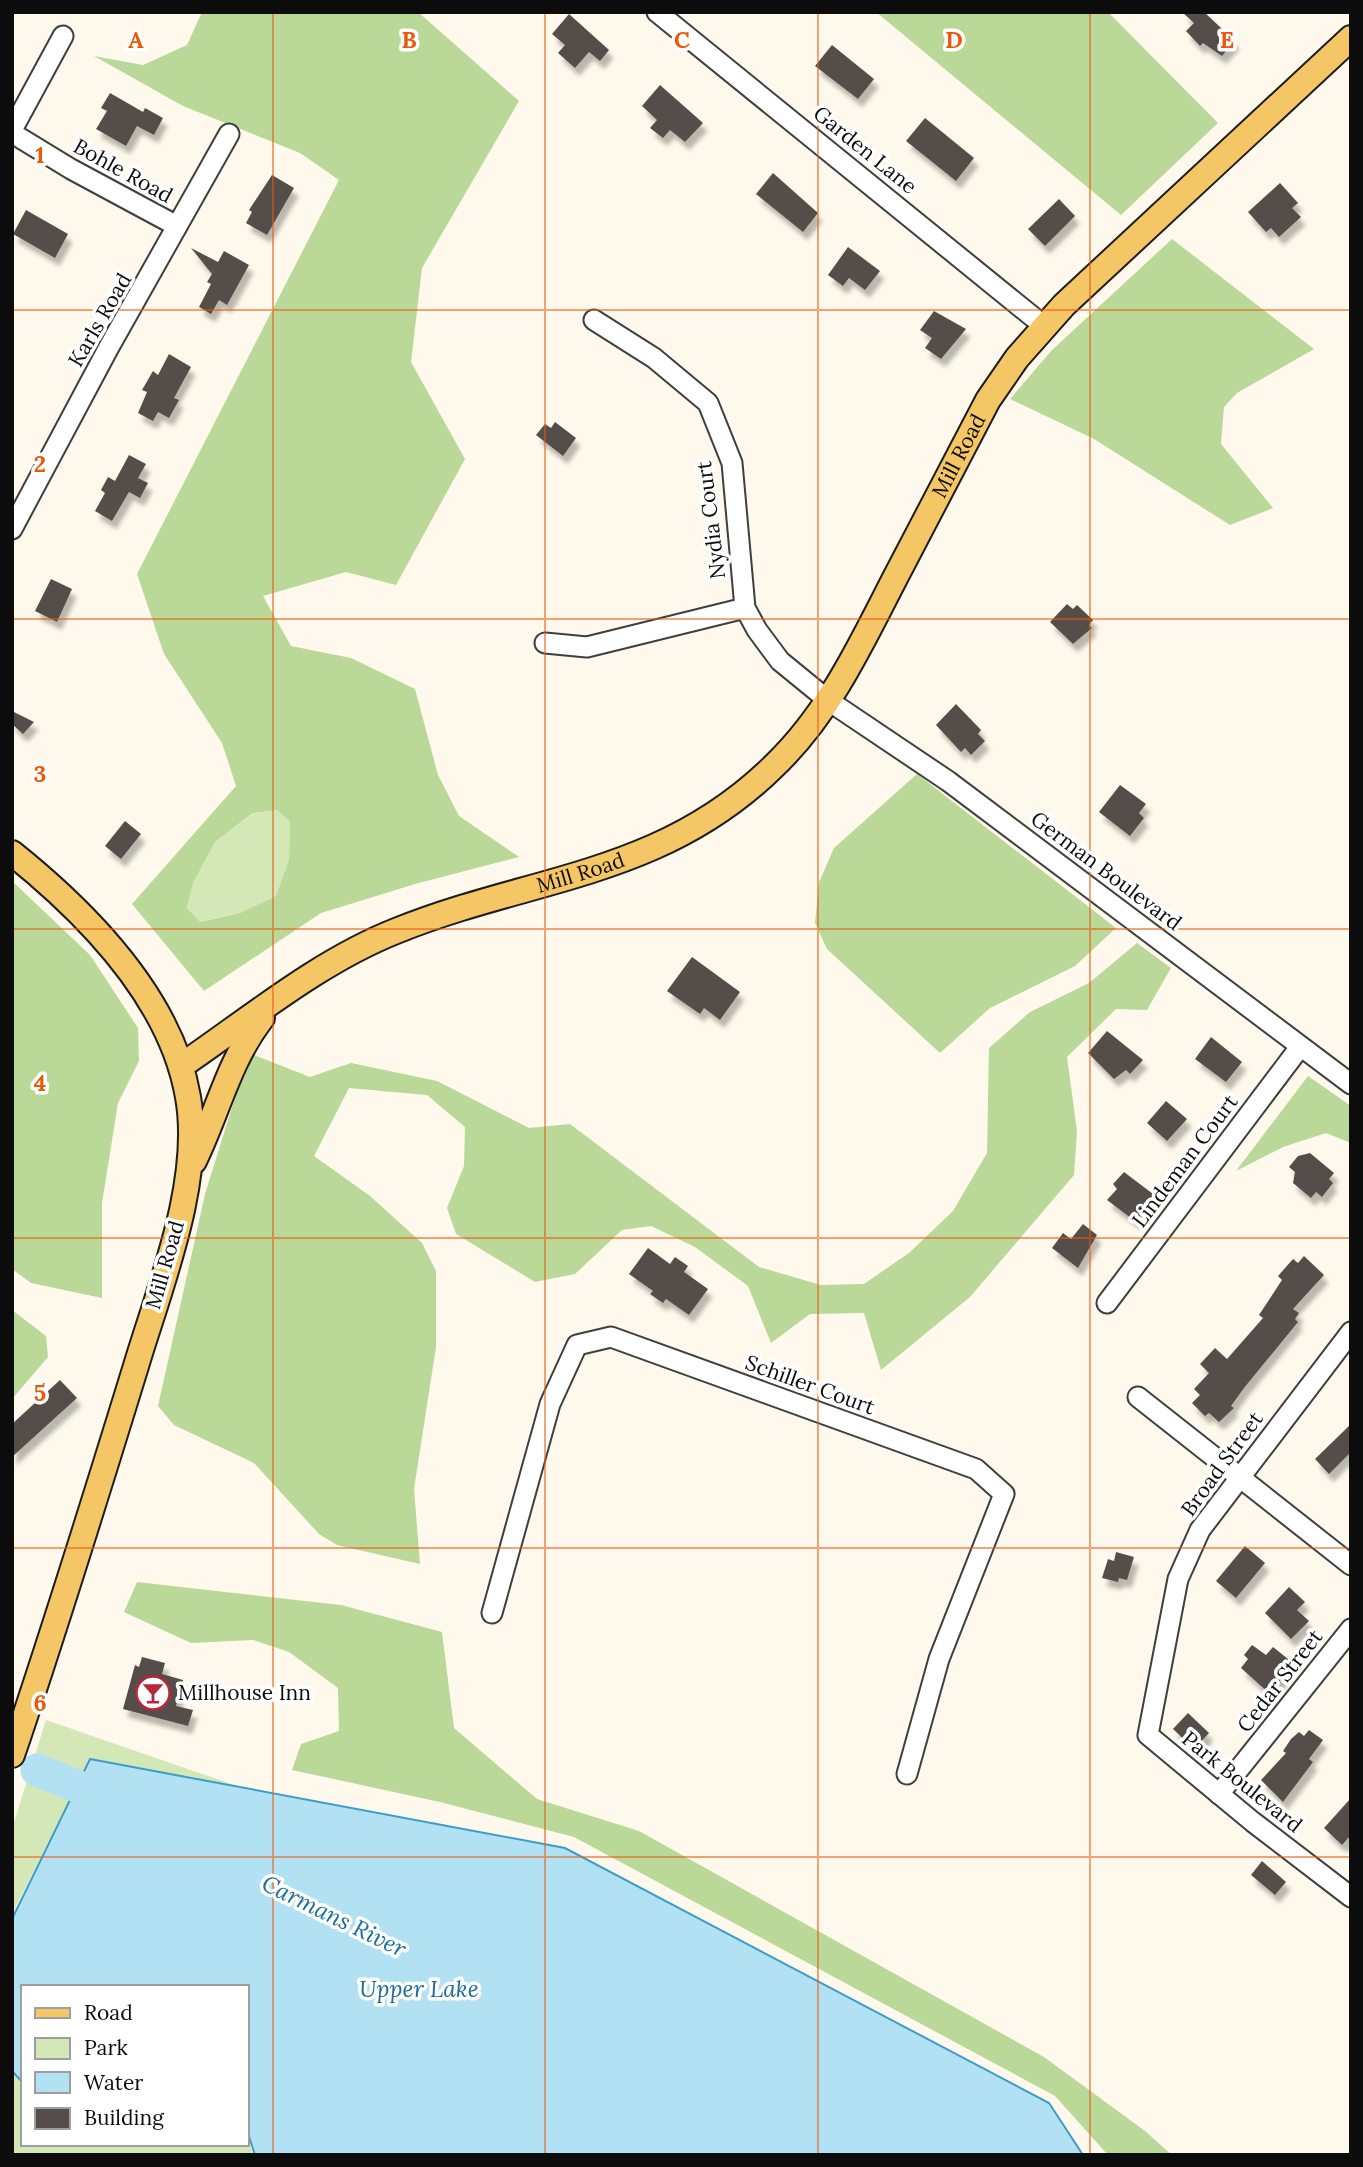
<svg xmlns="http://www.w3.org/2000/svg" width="1363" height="2167" font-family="Lora,serif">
  <defs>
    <filter id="shadow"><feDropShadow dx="4.5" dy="8" stdDeviation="2" flood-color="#0004"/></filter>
  </defs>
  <rect width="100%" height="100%" fill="#fef9ec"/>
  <g fill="#d4e8b7">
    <path d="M277 810 290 822 289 860 277 896 240 913 199 922 187 908 193 883 215 842 254 813Z"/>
    <path d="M46 1720 240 1787 90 1759 12 1914V1829Z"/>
    <path d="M12 2071 23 2083V2144H247V2133L253 2155H12Z"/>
  </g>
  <g fill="#bad897" fill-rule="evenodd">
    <path d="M202 12H418L519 101 422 268 411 362 465 459 396 585 346 572 263 596 291 646 351 658 415 689 438 775 459 816 519 857 415 884 321 913 204 991 132 904 236 786 222 743 164 654 137 574 339 180 300 153 183 106 94 56 143 65 187 45ZM277 810 290 822 289 860 276 896 240 913 200 922 187 908 193 883 215 842 253 813Z"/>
    <path d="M876 12H1108L1218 123 1121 215Z"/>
    <path d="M1172 239 1314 349 1237 393 1224 407 1221 444 1273 508 1230 525 1094 439 1010 399 1051 351Z"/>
    <path d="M917 774 1116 928 1075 966 990 1008 940 1053 827 949 815 923 819 882 834 848Z"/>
    <path d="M12 881 90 955 138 1028 139 1061 118 1103 102 1203V1298L31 1283 12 1269Z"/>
    <path d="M1137 943 1171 968 1147 1010 1116 1009 1067 1057 1077 1131 1074 1175 970 1297 881 1370 864 1313 810 1314 771 1343 748 1286 695 1247 651 1226 622 1230 575 1274 535 1282 456 1234 447 1208 464 1166 465 1127 427 1095 349 1088 314 1156 370 1196 422 1243 436 1271V1347L414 1489 420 1564 337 1545 319 1534 254 1463 174 1425 158 1406 205 1194 249 1053 310 1077 351 1063 437 1081 529 1128 570 1124 759 1267 821 1285 864 1284 909 1253 953 1211 987 1153 989 1048 1030 1012 1089 983Z"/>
    <path d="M1308 1076 1351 1106V1143L1326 1133 1283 1147 1236 1171Z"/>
    <path d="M12 1310 46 1336 48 1357 12 1399Z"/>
    <path d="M137 1582 341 1605 442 1632 454 1728 537 1799 639 1831 1044 2057 1145 2131 1172 2155H1108L1055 2096 574 1837 440 1802 292 1770 301 1744 339 1731 338 1688 289 1652 253 1640 191 1643 124 1612Z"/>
  </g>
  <path fill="#b3e1f4" stroke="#3c9dc9" stroke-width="2" d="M90 1759 565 1848 1049 2103 1083 2155H255L247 2130V1987H23V2083L12 2071V1919Z"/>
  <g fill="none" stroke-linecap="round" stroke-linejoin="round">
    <path stroke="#b3e1f4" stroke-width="33" d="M37 1770 79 1787 118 1808"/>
  </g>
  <g fill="#554d49" filter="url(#shadow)">
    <path d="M1182 12H1204L1235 41 1222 56 1203 43 1200 46 1186 31 1194 23Z"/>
    <path d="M569 14 609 50 600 61 589 52 575 68 558 53 565 45 552 34Z"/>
    <path d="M832 45 874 79 858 99 815 66Z"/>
    <path d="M660 85 703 123 685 142 670 130 663 138 650 128 657 120 642 106Z"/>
    <path d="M110 93 143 112 145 108 163 118 154 135 137 126 126 146 96 129 107 111 101 108Z"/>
    <path d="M925 118 974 158 956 181 906 141Z"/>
    <path d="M773 173 818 213 803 232 756 194Z"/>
    <path d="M272 175 294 188 267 235 246 223 252 212 249 210Z"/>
    <path d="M1280 183 1298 203 1292 208 1301 217 1279 237 1271 228 1266 232 1248 212Z"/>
    <path d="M1059 199 1075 216 1045 246 1028 229Z"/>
    <path d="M26 210 68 234 55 258 13 234Z"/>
    <path d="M848 247 880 271 865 290 849 278 843 286 828 275Z"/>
    <path d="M191 248 218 262 224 251 249 265 227 305 219 300 211 314 199 307 211 284 207 282 212 274Z"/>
    <path d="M934 311 966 329 941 359 925 348 932 338 920 330Z"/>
    <path d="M169 354 191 367 174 398 179 400 169 418 158 412 153 421 138 413 147 392 142 390 153 371 158 375Z"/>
    <path d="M555 422 576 438 563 456 536 435 545 424 551 428Z"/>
    <path d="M129 455 146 464 138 478 148 483 140 498 129 492 112 521 95 511 105 493 101 490 108 477 115 481Z"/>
    <path d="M51 579 72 589 57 622 35 611Z"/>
    <path d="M1067 604 1073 609 1077 605 1093 620 1089 625 1092 628 1073 644 1050 622Z"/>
    <path d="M956 704 981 730 978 734 985 741 971 755 965 748 961 752 936 725Z"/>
    <path d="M12 711 34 722 23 734 12 724Z"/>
    <path d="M1120 785 1146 804 1139 813 1144 818 1130 836 1099 812Z"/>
    <path d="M125 821 141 834 121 859 105 846Z"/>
    <path d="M692 957 740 992 720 1020 704 1008 700 1014 667 991Z"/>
    <path d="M1107 1031 1143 1060 1130 1074 1126 1070 1114 1079 1088 1053Z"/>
    <path d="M1211 1037 1242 1062 1226 1082 1195 1059Z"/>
    <path d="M1166 1101 1187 1119 1167 1141 1147 1123Z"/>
    <path d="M1310 1153 1334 1173 1329 1179 1333 1183 1322 1197 1316 1192 1311 1198 1293 1183 1295 1172 1289 1167 1298 1156Z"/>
    <path d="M1124 1172 1157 1197 1135 1221 1107 1200 1117 1189 1113 1184Z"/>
    <path d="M1083 1224 1097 1235 1078 1268 1052 1248 1063 1233 1071 1239Z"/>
    <path d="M648 1248 670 1264 675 1257 688 1266 684 1272 708 1289 689 1315 666 1299 663 1303 650 1294 653 1291 629 1274Z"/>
    <path d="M1304 1256 1324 1275 1293 1309 1299 1313 1295 1319 1298 1322 1244 1388 1231 1406 1234 1408 1219 1422 1209 1413 1205 1416 1192 1403 1200 1395 1194 1389 1209 1373 1200 1364 1215 1348 1227 1359 1263 1318 1259 1315 1282 1280 1278 1276 1293 1259 1298 1263Z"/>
    <path d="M60 1380 77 1398 12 1457V1424Z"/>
    <path d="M1351 1424V1452L1329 1474 1315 1459Z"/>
    <path d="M1245 1546 1265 1563 1236 1598 1216 1581Z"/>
    <path d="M1116 1552 1134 1557 1127 1580 1119 1578 1118 1582 1102 1578 1108 1559 1114 1561Z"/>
    <path d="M1289 1587 1305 1602 1297 1610 1309 1621 1291 1639 1265 1613Z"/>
    <path d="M1252 1645 1266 1655 1273 1647 1293 1663 1270 1694 1241 1668 1248 1659 1244 1655Z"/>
    <path d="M142 1657 165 1663 162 1674 183 1680 176 1706 193 1710 188 1726 123 1709 135 1665 139 1667Z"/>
    <path d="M1188 1713 1209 1733 1194 1749 1173 1729Z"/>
    <path d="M1309 1730 1323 1740 1309 1759 1313 1762 1283 1802 1261 1780 1286 1753 1283 1751 1291 1739 1299 1732 1304 1736Z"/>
    <path d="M1351 1798V1835L1342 1845 1324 1828Z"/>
    <path d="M1262 1861 1286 1882 1275 1895 1251 1875Z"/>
  </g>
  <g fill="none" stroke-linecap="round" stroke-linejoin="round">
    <g stroke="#3f3f3f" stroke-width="23">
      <g id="minor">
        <path d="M657 12 1044 326"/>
        <path d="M12 130 63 36"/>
        <path d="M12 133 71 169 177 226"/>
        <path d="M594 320 654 358 708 403 732 463 745 608 757 630 780 661 829 701 948 781 1351 1084"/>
        <path d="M12 529 109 347 229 134"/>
        <path d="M545 643 587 647 745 608"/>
        <path d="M1107 1303 1300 1047"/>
        <path d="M1351 1332 1200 1530 1178 1579 1148 1735 1253 1822 1351 1897"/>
        <path d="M1138 1397 1351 1565"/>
        <path d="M492 1613 550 1404 577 1345 611 1337 976 1469 1004 1494 939 1659 907 1774"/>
        <path d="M1219 1794 1351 1629"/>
      </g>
    </g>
    <g stroke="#1d1d1d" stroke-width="28">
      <g id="major">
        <path d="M12 853C88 914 171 998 188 1097 203 1181 160 1286 136 1366 96 1496 56 1626 12 1755"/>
        <path id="s1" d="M181 1066C250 1019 318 962 396 931 532 876 662 877 775 765 829 713 860 646 894 580 925 520 957 460 988 400L1017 358 1064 305 1351 38"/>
        <path d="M194 1161C218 1112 228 1062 262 1018"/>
      </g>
    </g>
    <use href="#minor" stroke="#fff" stroke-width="19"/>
    <use href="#major" stroke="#f5c666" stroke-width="24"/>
  </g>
  <path fill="none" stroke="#e8590c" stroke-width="2" stroke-opacity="0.55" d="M273 12V2155M545 12V2155M818 12V2155M1090 12V2155M12 310H1351M12 619H1351M12 929H1351M12 1238H1351M12 1548H1351M12 1857H1351"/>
  <defs>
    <g id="bar-ring" transform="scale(1.75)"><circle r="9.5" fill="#fff" stroke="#b8283b" stroke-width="1.5"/><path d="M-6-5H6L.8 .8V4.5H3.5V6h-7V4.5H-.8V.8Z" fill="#b8283b"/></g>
  </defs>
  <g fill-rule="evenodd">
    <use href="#bar-ring" x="153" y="1693"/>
  </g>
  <g text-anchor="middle" stroke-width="7" stroke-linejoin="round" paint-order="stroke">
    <g font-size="21" fill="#0c0c0c" stroke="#fff">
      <text transform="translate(865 150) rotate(39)" y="7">Garden Lane</text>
      <text transform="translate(123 171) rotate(29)" y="7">Bohle Road</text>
      <text transform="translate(100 320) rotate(-60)" y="7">Karls Road</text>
      <text dy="7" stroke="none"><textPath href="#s1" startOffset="1034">Mill Road</textPath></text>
      <text transform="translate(711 520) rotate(-97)" y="7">Nydia Court</text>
      <text transform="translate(1106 871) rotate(37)" y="7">German Boulevard</text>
      <text dy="7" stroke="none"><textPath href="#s1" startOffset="448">Mill Road</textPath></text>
      <text transform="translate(1185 1161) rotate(-53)" y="7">Lindeman Court</text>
      <text transform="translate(165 1265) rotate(-74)" y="7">Mill Road</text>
      <text transform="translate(810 1385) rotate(20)" y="7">Schiller Court</text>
      <text transform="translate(1222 1464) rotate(-54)" y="7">Broad Street</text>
      <text transform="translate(1280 1681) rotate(-52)" y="7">Cedar Street</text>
      <text transform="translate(1242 1782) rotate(39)" y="7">Park Boulevard</text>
    </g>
    <g font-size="21" fill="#0c0c0c" stroke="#fff" text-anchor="start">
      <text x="178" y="1700">Millhouse Inn</text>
    </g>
    <g font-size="23" font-style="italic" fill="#196d9a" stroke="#fff">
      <text transform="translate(334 1916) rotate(26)" y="8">Carmans River</text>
      <text x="419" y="1997">Upper Lake</text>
    </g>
  </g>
  <g font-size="23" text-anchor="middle" font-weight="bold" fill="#e8590c" stroke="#fff" stroke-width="7" stroke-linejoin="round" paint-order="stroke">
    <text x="136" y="48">A</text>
    <text x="409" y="48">B</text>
    <text x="682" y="48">C</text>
    <text x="954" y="48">D</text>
    <text x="1227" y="48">E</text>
    <text x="40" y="163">1</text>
    <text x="40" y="472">2</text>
    <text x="40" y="782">3</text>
    <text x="40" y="1091">4</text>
    <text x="40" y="1401">5</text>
    <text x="40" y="1711">6</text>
  </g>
  <rect width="1363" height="2167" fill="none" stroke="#0c0c0c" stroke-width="28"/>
  <rect x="21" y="1985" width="228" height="161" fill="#ffffff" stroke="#9e9e9e" stroke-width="2"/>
  <rect x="35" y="2008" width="35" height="10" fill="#f5c666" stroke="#9e9e9e" stroke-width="2"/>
  <text x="84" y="2020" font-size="21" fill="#0c0c0c">Road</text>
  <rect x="35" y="2038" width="35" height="21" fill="#d4e8b7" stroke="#9e9e9e" stroke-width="2"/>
  <text x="84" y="2055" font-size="21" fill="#0c0c0c">Park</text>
  <rect x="35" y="2072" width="35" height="21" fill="#b3e1f4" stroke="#9e9e9e" stroke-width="2"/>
  <text x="84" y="2090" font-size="21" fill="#0c0c0c">Water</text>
  <rect x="35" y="2108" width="35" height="21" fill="#554d49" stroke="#9e9e9e" stroke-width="2"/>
  <text x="84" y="2125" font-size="21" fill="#0c0c0c">Building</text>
</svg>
